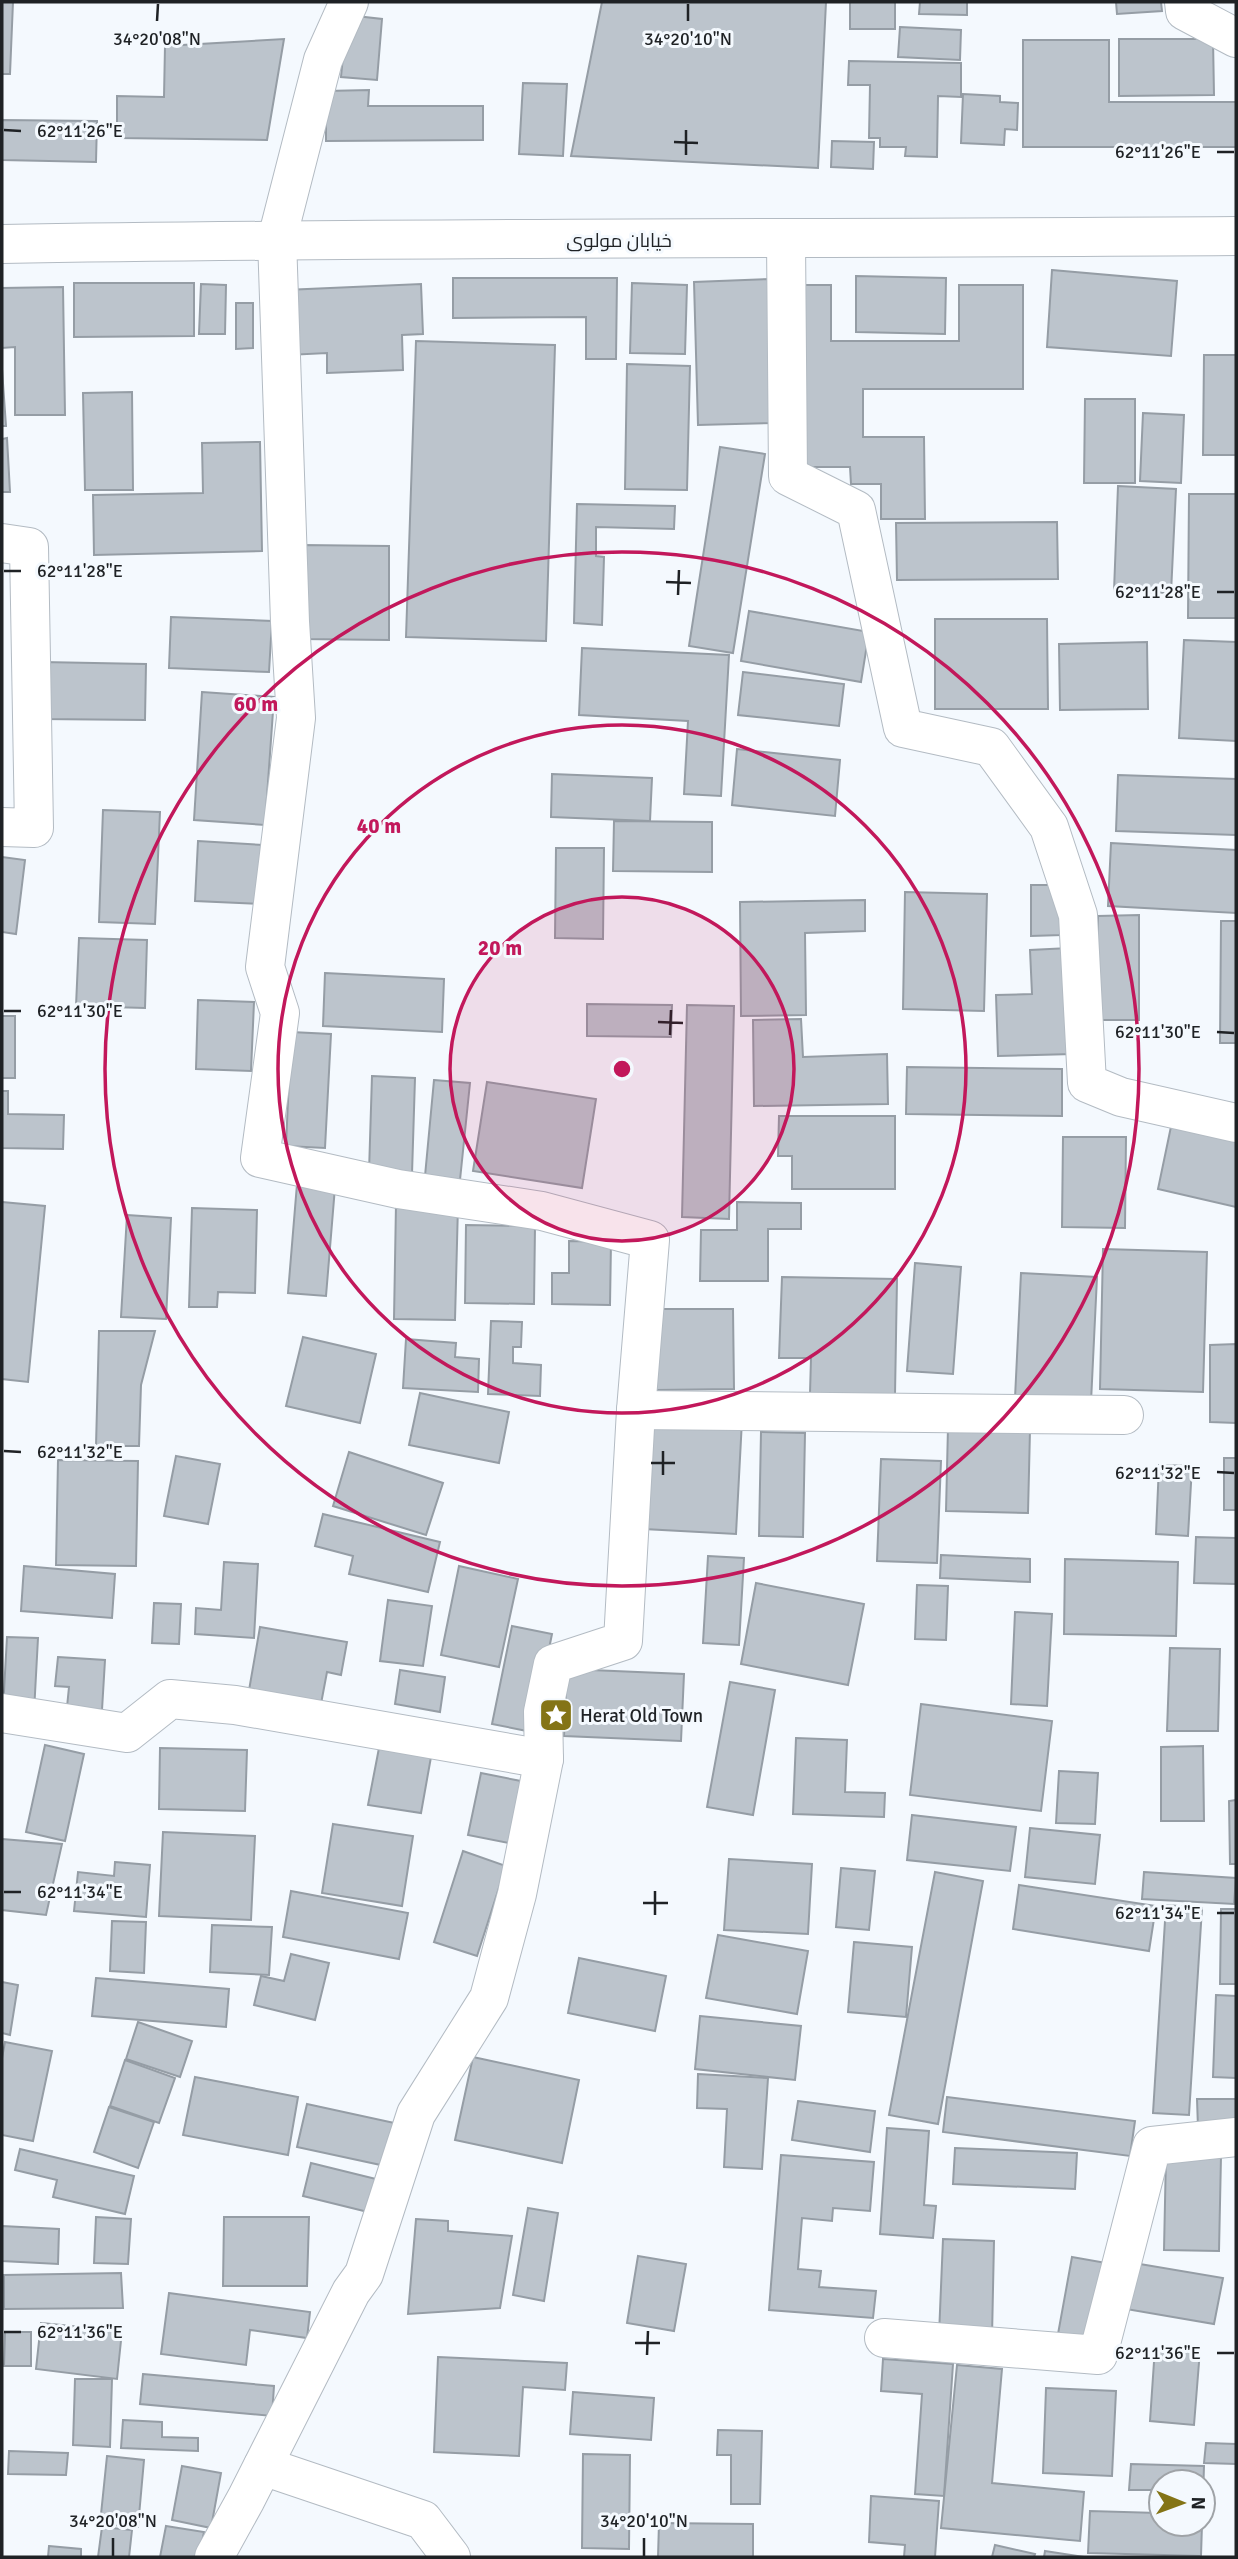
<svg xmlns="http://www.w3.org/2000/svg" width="1238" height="2559" font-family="Signika,Cairo,sans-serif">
  <rect width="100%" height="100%" fill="#f4f9fe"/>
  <g fill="#bcc4cc" stroke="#959da5" stroke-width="2">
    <path d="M2 2H13L10 74H2Z"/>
    <path d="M602 2H826L818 168 571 156Z"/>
    <rect x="850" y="2" width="45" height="27"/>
    <path d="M920 2H967V15L919 14Z"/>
    <path d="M1116 2H1161L1162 11 1117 14Z"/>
    <path d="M347 15 382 19 377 80 341 77Z"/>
    <path d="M900 27 961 30 960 60 898 57Z"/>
    <path d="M284 39 267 140 117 138V96L164 97 165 46Z"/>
    <path d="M1119 39H1213L1214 95 1119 96Z"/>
    <path d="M1023 40H1109V102H1236V147H1023Z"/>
    <path d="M849 61 961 63V97L938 96 937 157 905 156 906 147H880V138H869L870 85H848Z"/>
    <path d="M523 83 567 84 563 156 519 154Z"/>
    <path d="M369 90 368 106H483V140L326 141V91Z"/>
    <path d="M963 94 1000 96V102L1018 103 1017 130 1005 129 1004 145 961 143Z"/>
    <path d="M2 120 97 121 96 162 2 160Z"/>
    <path d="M832 141 874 142 873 169 831 167Z"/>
    <path d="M1052 270 1177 281 1171 356 1047 347Z"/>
    <path d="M856 276 946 278 945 334 856 332Z"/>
    <path d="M453 278H617L616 359H586V317L453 318Z"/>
    <path d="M771 279 776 423 698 425 694 282Z"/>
    <path d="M74 283H194V336L74 337Z"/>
    <path d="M632 283 687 285 685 354 630 353Z"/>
    <path d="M201 284 226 285 225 334H199Z"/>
    <path d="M421 284 423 334 402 335 403 370 327 373V353L288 355 285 290Z"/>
    <path d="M800 285H831V341H959V285H1023V389H863V437H924L925 519H881V484H851L850 467H801Z"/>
    <path d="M63 287 65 415H15V347L2 348V288Z"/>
    <path d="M236 303H253V348L236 349Z"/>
    <path d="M416 341 555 345 546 641 406 637Z"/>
    <path d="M1204 355H1236V455H1203Z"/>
    <path d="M627 364 690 366 687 490 625 489Z"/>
    <path d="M2 369 6 426H2Z"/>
    <path d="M132 392 133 490H85L83 393Z"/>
    <path d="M1085 399H1135V483H1084Z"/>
    <path d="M1143 413 1184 415 1181 483 1140 481Z"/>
    <path d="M7 438 10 492H2V439Z"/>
    <path d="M260 442 262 551 94 555 93 495 203 493 202 443Z"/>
    <path d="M720 447 765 454 733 653 689 646Z"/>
    <path d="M1118 486 1176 489 1171 593 1114 591Z"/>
    <path d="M1189 494H1236V618H1188Z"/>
    <path d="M577 504 675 506 674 529 596 527V556L604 557 602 625 574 623Z"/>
    <path d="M1057 522 1058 579 897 580 896 523Z"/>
    <path d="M302 545 389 546V640L301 639Z"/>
    <path d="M749 611 869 632 861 682 741 661Z"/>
    <path d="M171 617 272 621 269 672 169 668Z"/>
    <path d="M935 619H1047L1048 709H935Z"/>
    <path d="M1184 640 1236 642V741L1179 738Z"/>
    <path d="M1147 642 1148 709 1060 710 1059 644Z"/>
    <path d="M582 648 729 655 721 796 684 794 688 721 579 715Z"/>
    <path d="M42 662 146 664 145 720 41 719Z"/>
    <path d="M743 672 844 684 839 726 738 715Z"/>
    <path d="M202 692 274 697 265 825 194 820Z"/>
    <path d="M737 749 840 760 835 816 732 805Z"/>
    <path d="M552 774 652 778 650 821 551 817Z"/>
    <path d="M1118 775 1236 779V835L1116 831Z"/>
    <path d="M103 810 160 812 155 924 99 922Z"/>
    <path d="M614 821 712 822V872L613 871Z"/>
    <path d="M198 841 263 845 260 904 195 901Z"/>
    <path d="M1111 843 1236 850V913L1108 906Z"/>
    <path d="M556 848H604L603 939 555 938Z"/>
    <path d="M2 857 25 860 16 934 2 932Z"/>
    <path d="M1031 885H1062V935L1031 936Z"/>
    <path d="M905 892 987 894 984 1011 903 1009Z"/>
    <path d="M865 900V931L805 933 806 1015 741 1016 740 902Z"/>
    <path d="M1139 915V1020H1098V916Z"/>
    <path d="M1221 921H1236V1043H1220Z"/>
    <path d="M79 938 147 940 145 1008 76 1006Z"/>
    <path d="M1069 948 1073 1054 998 1056 996 995 1032 994 1030 950Z"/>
    <path d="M325 973 444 979 442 1032 323 1026Z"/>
    <path d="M198 1000 254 1002 251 1071 196 1069Z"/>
    <path d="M587 1004 672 1005 671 1037 587 1036Z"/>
    <path d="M687 1005 734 1006 729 1219 682 1217Z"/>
    <rect x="2" y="1016" width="13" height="62"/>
    <path d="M801 1019 803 1057 887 1054 888 1104 754 1106 753 1020Z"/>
    <path d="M291 1032 331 1034 325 1148 286 1146Z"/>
    <path d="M907 1067 1062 1069V1116L906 1114Z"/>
    <path d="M372 1076 415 1078 412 1174 369 1172Z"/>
    <path d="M434 1080 470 1083 460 1180 425 1176Z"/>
    <path d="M487 1082 596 1099 582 1188 473 1171Z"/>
    <path d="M2 1091H8V1114L64 1115 63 1149 2 1148Z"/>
    <path d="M779 1116H895V1189H792V1156H778Z"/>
    <path d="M1173 1117 1236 1131V1207L1158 1189Z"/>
    <path d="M1063 1137H1126L1125 1228 1062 1227Z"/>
    <path d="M297 1184 335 1187 326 1296 288 1293Z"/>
    <path d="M2 1202 45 1206 28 1382 2 1379Z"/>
    <path d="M737 1202 801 1203V1229H768V1281H700L701 1230H737Z"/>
    <path d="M396 1204 458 1205 455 1320 394 1319Z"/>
    <path d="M192 1208 257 1210 255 1293 218 1292 217 1307H189Z"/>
    <path d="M127 1215 171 1218 166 1319 121 1317Z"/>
    <path d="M466 1225 535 1226 534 1304 465 1303Z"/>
    <path d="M569 1241 611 1242 610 1305 552 1304V1273H569Z"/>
    <path d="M1103 1249 1207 1252 1203 1392 1100 1389Z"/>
    <path d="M915 1263 961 1267 953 1374 907 1371Z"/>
    <path d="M1021 1273 1097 1277 1091 1402 1015 1398Z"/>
    <path d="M782 1277 897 1279 895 1395 810 1393 811 1358H779Z"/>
    <path d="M656 1309H733L734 1389 656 1390Z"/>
    <path d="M491 1321 522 1322 521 1347H513V1363L541 1365 540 1396 488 1394Z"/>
    <path d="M99 1331H155L141 1385 139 1446H96Z"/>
    <path d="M303 1337 376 1354 360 1423 286 1406Z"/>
    <path d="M406 1339 456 1343 455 1357 479 1359 478 1392 403 1388Z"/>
    <path d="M1236 1344V1423L1210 1422V1345Z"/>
    <path d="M420 1393 509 1412 499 1463 409 1445Z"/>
    <path d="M648 1416 742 1420 736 1534 644 1529Z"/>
    <path d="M948 1427 1030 1430 1028 1513 946 1511Z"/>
    <path d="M761 1432 805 1433 803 1537 759 1536Z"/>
    <path d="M349 1452 443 1483 426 1535 333 1506Z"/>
    <path d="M176 1456 220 1464 208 1524 164 1516Z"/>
    <rect x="1224" y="1458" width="12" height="52"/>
    <path d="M881 1459 941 1461 937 1563 877 1561Z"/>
    <path d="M58 1460 138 1461 136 1566 56 1565Z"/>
    <path d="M1159 1465 1192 1466 1188 1536 1156 1534Z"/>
    <path d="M323 1514 440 1542 428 1592 349 1574 353 1556 315 1546Z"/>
    <path d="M1196 1537 1236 1538V1584L1194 1583Z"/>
    <path d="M941 1555 1030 1559V1582L940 1578Z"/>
    <path d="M708 1556 744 1558 739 1645 703 1643Z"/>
    <path d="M1065 1559 1178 1562 1176 1636 1064 1634Z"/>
    <path d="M224 1562 258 1564 254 1638 195 1634 196 1608 221 1610Z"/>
    <path d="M24 1566 115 1574 112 1618 21 1611Z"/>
    <path d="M459 1566 518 1579 499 1667 441 1655Z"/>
    <path d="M756 1583 864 1604 848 1685 741 1664Z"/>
    <path d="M917 1585 948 1586 946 1640 915 1639Z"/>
    <path d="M388 1600 432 1606 423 1666 380 1661Z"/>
    <path d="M154 1603 181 1604 179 1644 152 1643Z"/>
    <path d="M1015 1612 1052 1614 1047 1706 1011 1704Z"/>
    <path d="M512 1626 552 1634 532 1732 492 1724Z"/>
    <path d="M260 1627 347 1642 341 1675 327 1672 320 1709 248 1696Z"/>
    <path d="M7 1637 38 1638 34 1712 3 1709Z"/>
    <path d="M1170 1648 1220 1649 1218 1731H1167Z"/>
    <path d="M58 1657 105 1660 102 1710 67 1707 69 1687 55 1686Z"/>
    <path d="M567 1669 684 1674 681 1741 564 1736Z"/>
    <path d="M400 1670 445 1677 440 1712 395 1704Z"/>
    <path d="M730 1682 775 1690 753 1815 707 1807Z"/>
    <path d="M921 1704 1052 1721 1041 1811 910 1795Z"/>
    <path d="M796 1738 847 1740 845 1792 885 1793 884 1817 793 1814Z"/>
    <path d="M45 1745 84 1754 65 1841 26 1832Z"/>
    <path d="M1203 1746 1204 1821H1161V1747Z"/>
    <path d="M160 1748 247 1750 245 1811 159 1809Z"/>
    <path d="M379 1748 431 1757 421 1813 368 1805Z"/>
    <path d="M1059 1771 1098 1773 1095 1824 1056 1823Z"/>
    <path d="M481 1773 526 1782 514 1844 468 1835Z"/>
    <path d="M1236 1800V1864H1230L1229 1801Z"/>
    <path d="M912 1815 1016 1827 1010 1871 907 1860Z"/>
    <path d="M333 1824 413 1836 402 1906 322 1893Z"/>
    <path d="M1030 1828 1100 1835 1095 1884 1025 1877Z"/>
    <path d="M163 1832 255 1836 251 1920 159 1916Z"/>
    <path d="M2 1839 62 1844 46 1915 2 1910Z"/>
    <path d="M463 1851 506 1866 477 1956 434 1942Z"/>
    <path d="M729 1859 812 1864 808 1934 724 1930Z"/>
    <path d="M115 1862 150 1865 146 1917 74 1911 78 1872 114 1876Z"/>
    <path d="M841 1868 875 1871 869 1930 836 1927Z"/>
    <path d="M935 1872 983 1881 938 2124 889 2115Z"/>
    <path d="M1144 1872 1236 1878 1234 1904 1142 1899Z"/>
    <path d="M1019 1885 1156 1906 1149 1951 1013 1929Z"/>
    <path d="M291 1891 408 1913 399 1959 283 1937Z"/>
    <path d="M1166 1905 1202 1908 1189 2115 1153 2113Z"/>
    <path d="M1221 1909H1236V1984H1220Z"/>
    <path d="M112 1921 146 1922 144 1973 110 1971Z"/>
    <path d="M212 1925 272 1927 269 1975 210 1972Z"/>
    <path d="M718 1935 808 1951 797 2014 706 1998Z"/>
    <path d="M854 1942 912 1947 906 2017 848 2012Z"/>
    <path d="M291 1954 329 1963 315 2020 254 2005 261 1976 284 1981Z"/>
    <path d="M579 1958 666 1976 655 2031 568 2013Z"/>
    <path d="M96 1978 229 1989 226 2027 92 2016Z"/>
    <path d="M2 1982 18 1985 10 2035 2 2033Z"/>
    <path d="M1216 1995 1236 1996V2078L1213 2077Z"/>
    <path d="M700 2016 801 2026 795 2080 695 2069Z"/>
    <path d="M138 2022 192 2041 180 2077 126 2059Z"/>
    <path d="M5 2042 52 2051 33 2141 2 2135V2058Z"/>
    <path d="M473 2057 579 2080 562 2163 455 2140Z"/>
    <path d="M125 2060 175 2078 159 2123 110 2106Z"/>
    <path d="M698 2074 768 2078 762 2169 724 2167 727 2109 697 2108Z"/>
    <path d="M195 2077 298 2097 288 2155 183 2135Z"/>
    <path d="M947 2097 1135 2121 1130 2156 943 2132Z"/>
    <path d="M1197 2099H1236V2128H1198Z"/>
    <path d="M798 2101 875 2111 870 2152 792 2140Z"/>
    <path d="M307 2104 399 2124 390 2167 297 2147Z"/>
    <path d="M109 2107 154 2122 138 2168 94 2152Z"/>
    <path d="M887 2128 929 2131 924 2205 936 2206 933 2238 880 2234Z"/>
    <path d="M955 2148 1077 2153 1075 2189 953 2184Z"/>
    <path d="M20 2149 134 2176 125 2214 53 2197 57 2180 15 2170Z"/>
    <path d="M781 2155 874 2162 870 2211 833 2208 832 2221 802 2218 798 2269 821 2271 819 2287 876 2291 873 2318 769 2310Z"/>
    <path d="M1166 2155 1221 2156 1219 2251 1164 2250Z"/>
    <path d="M311 2163 380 2180 372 2213 303 2196Z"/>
    <path d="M528 2208 558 2213 544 2301 513 2295Z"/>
    <path d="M96 2217 131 2219 128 2264 94 2263Z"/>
    <path d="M224 2217H309L307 2286H223Z"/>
    <path d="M416 2219 448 2221V2231L512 2236 500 2308 408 2314Z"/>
    <path d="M2 2226 59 2229 58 2264 2 2261Z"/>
    <path d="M943 2239 994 2241 992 2337 939 2335Z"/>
    <path d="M638 2256 686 2264 674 2331 627 2323Z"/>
    <path d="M1072 2257 1112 2264 1097 2352 1056 2345Z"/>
    <path d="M1134 2263 1223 2278 1214 2324 1126 2309Z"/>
    <path d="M121 2273 123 2308 4 2309V2275Z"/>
    <path d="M169 2293 310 2312 307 2338 250 2330 246 2365 161 2354Z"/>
    <path d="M41 2323 122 2331 117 2379 36 2369Z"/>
    <path d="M5 2332H31V2366H4Z"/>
    <path d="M1155 2347 1200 2350 1194 2425 1150 2421Z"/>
    <path d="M438 2357 567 2363 565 2390 523 2387 519 2456 434 2452Z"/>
    <path d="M883 2359 953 2364 944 2496 915 2494 922 2394 881 2391Z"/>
    <path d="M957 2365 1002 2369 992 2483 1084 2492 1080 2541 941 2528Z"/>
    <path d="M143 2374 274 2386 272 2416 140 2404Z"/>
    <path d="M75 2379H112L110 2447 73 2445Z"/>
    <path d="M1046 2388 1116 2391 1112 2476 1043 2473Z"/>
    <path d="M573 2392 654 2398 651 2440 570 2434Z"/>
    <path d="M123 2420 162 2422V2437L198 2438V2451L121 2448Z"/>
    <path d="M718 2430 762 2431 760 2504H731V2455H717Z"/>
    <path d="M1206 2443 1236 2444V2464L1204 2463Z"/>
    <path d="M9 2451 68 2453 66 2475 8 2474Z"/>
    <path d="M583 2454 630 2455 629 2549 582 2548Z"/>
    <path d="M107 2456 144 2460 138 2527 100 2524Z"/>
    <path d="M1131 2464 1204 2466 1203 2498V2482H1161V2524H1202L1201 2556 1088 2553 1090 2511 1158 2513 1159 2490H1129Z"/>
    <path d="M182 2466 221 2473 211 2528 172 2520Z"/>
    <path d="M871 2496 939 2501 935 2557H904L905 2545 869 2542Z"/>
    <path d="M659 2523 753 2524V2557H658Z"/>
    <path d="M166 2526 204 2532 199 2557H160Z"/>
    <path d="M102 2527 132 2530 129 2557H98Z"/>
    <path d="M995 2545 1035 2554 1034 2557H992Z"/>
    <path d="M49 2546 81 2549V2557H48Z"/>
    <path d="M1045 2551 1084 2557H1044Z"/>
  </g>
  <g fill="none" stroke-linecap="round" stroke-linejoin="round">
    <g stroke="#b3bbc3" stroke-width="40">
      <g id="minor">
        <path d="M1184 2 1185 11 1236 38"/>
        <path d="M786 240 788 476 856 510 903 728 991 747 1049 827 1078 915 1087 1083 1121 1097 1236 1123"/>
        <path d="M2 543 29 547 34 828 2 827"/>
        <path d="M636 1410 1124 1415"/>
        <path d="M2 1713 127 1733 170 1699 235 1705 544 1759"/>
        <path d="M884 2338 1098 2355 1152 2146 1236 2137"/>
        <path d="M263 2466 423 2520 451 2557"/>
        <path d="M214 2557 246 2499 351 2292 364 2274 416 2114 489 1998 517 1894 544 1759 543 1712 553 1664 623 1641 636 1410 650 1240 542 1211 398 1189 260 1158 280 1013 265 967 296 718 290 622 277 239 323 60 349 2"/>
      </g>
    </g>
    <g stroke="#b3bbc3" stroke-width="40">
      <path id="tertiary" d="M2 244C413 237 825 239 1236 236"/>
    </g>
    <use href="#minor" stroke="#fff" stroke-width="38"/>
    <use href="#tertiary" stroke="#fff" stroke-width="38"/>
  </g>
  <path fill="none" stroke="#1f2225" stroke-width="2.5" d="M157 21 158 4M688 21V4M4 130 21 131M674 142 698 143M1217 152H1234M686 155V130M4 571H21M666 582 691 583M1217 592H1234M678 595 679 570M4 1011H21M658 1022 683 1023M1217 1032 1234 1033M670 1035 671 1010M4 1451 21 1452M651 1463H675M1217 1472 1234 1473M663 1475V1451M4 1892H21M643 1903H668M1217 1913H1234M655 1915V1891M4 2332H21M635 2343H660M1217 2353H1234M647 2355 648 2331M113 2556V2538M644 2556V2538"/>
  <circle cx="622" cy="1069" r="172" fill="#c2185b" fill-opacity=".12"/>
  <g fill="none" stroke="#c2185b" stroke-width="3.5">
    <circle cx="622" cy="1069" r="172"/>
    <circle cx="622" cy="1069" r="344"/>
    <circle cx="622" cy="1069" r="517"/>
  </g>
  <defs>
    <g id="sight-square" transform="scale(1.75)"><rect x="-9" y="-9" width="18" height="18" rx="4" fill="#847416" stroke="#f4f9fe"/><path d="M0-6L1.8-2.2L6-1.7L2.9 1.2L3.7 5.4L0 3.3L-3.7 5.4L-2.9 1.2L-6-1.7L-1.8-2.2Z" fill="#fff"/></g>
  </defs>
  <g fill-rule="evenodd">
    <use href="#sight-square" x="556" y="1715"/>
  </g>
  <g text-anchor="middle" stroke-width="6" stroke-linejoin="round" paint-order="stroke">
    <g font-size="19" fill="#1f2225" stroke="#f4f9fe">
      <text x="619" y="247">خیابان مولوی</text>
    </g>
    <g font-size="19" fill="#1f2225" stroke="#f4f9fe" text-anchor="start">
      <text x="580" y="1722">Herat Old Town</text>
    </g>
  </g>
  <g font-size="18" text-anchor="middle" fill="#1f2225" stroke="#f4f9fe" stroke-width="6" stroke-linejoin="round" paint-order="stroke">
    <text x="157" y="45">34°20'08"N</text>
    <text x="688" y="45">34°20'10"N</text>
    <text x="80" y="137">62°11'26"E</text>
    <text x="1158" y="158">62°11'26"E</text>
    <text x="80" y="577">62°11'28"E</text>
    <text x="1158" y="598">62°11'28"E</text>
    <text x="80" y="1017">62°11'30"E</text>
    <text x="1158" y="1038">62°11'30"E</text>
    <text x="80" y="1458">62°11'32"E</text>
    <text x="1158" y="1479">62°11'32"E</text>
    <text x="80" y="1898">62°11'34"E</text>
    <text x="1158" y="1919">62°11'34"E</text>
    <text x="80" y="2338">62°11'36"E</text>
    <text x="1158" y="2359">62°11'36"E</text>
    <text x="113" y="2527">34°20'08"N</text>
    <text x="644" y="2527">34°20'10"N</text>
  </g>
  <circle cx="622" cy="1069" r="10" fill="#c2185b" stroke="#f4f9fe" stroke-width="3.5"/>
  <g font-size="21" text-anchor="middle" font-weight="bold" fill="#c2185b" stroke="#f4f9fe" stroke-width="6" stroke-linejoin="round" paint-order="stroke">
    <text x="256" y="711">60 m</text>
    <text x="379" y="833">40 m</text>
    <text x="500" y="955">20 m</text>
  </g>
  <rect width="1238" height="2559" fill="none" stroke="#1f2225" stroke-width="7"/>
  <g transform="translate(1182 2503) rotate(91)"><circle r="33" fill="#f4f9fe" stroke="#9fa3a7" stroke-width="2"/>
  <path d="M0-5L12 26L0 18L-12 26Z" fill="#847416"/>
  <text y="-10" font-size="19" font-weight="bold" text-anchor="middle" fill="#1f2225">N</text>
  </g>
</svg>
